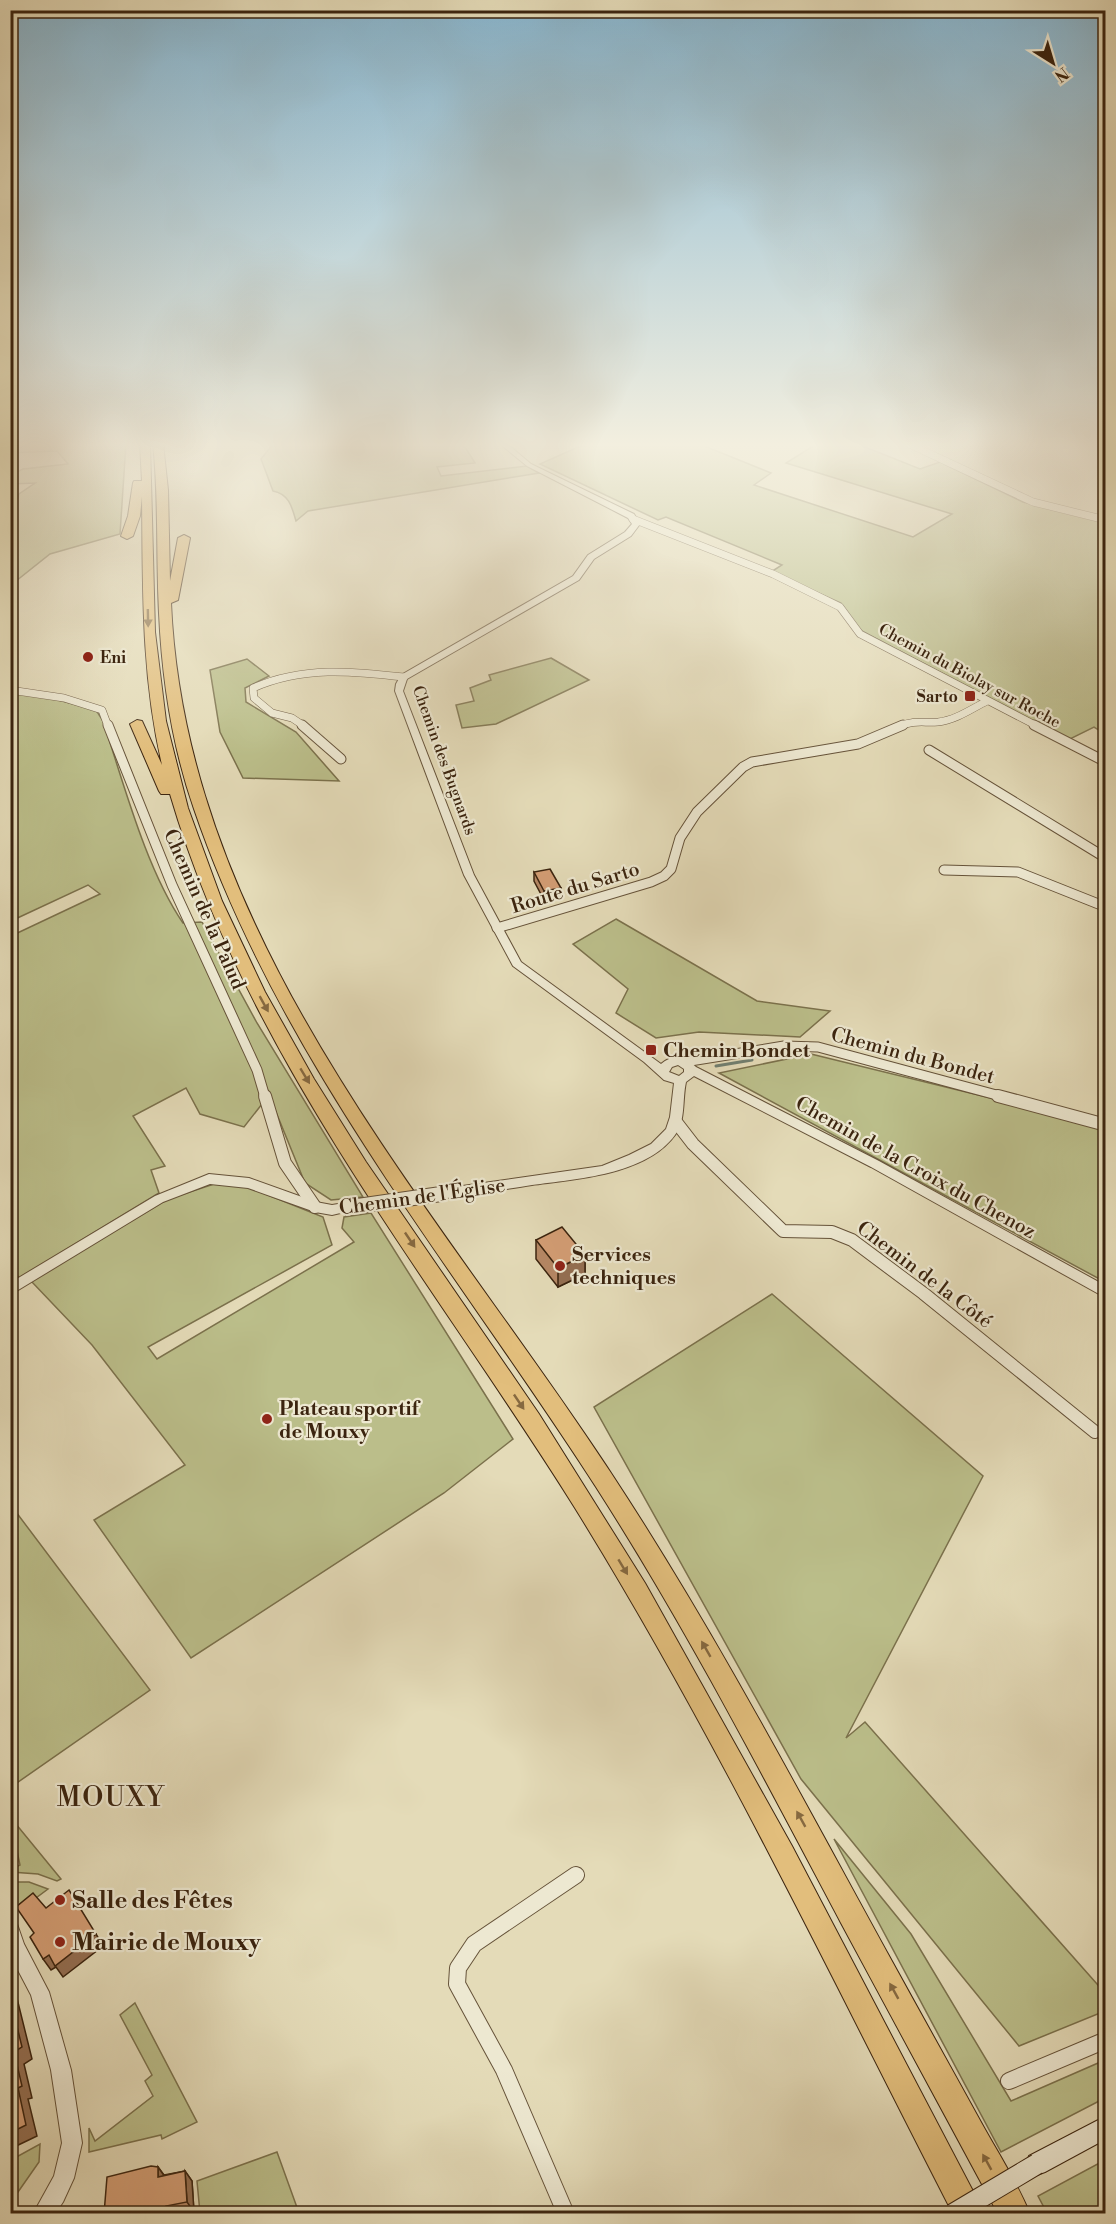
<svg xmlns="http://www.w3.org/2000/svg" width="1116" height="2224" font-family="'Libre Bodoni',serif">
  <rect width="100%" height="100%" fill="#e4dbb8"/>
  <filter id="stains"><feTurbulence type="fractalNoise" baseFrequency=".00333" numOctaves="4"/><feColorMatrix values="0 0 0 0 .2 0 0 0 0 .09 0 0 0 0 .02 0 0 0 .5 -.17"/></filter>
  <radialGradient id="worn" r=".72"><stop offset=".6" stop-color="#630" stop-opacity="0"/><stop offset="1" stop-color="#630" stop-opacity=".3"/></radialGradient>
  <g fill="#bbbe8a" stroke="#7b714c" stroke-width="1.5">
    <path d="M11 443H126L120 534 50 554 11 585V514L19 494 35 483 11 484V475L23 469 68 464 57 451 11 453Z"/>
    <path d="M274 443H468L463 444 475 463 437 467 441 476 527 466 539 473 308 511 296 521C292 507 289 494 273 491L261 459Z"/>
    <path d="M587 443H697L771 473 754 485 913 537 952 514 786 463 818 443H855L920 469 940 462 1023 502 1105 522V734L1094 727 1068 740 860 630 841 603 771 572 782 565 666 517 658 520 540 464Z"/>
    <path d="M551 658 589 680 496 724 462 728 456 705 474 701 470 688 491 680 489 675Z"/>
    <path d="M247 659 269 676 245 688 246 702 296 732 339 781 243 778 220 732 210 670Z"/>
    <path d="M10 691 58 700 96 710 103 721C124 784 146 869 183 923L202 922 257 1023 363 1197 331 1200 305 1183 269 1095 244 1127 200 1114 186 1088 133 1116 165 1166 151 1170 159 1193 19 1278 10 1264 11 936 100 894 88 885 11 921Z"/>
    <path d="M616 919 757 1001 830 1011 800 1037 699 1032 656 1038 616 1013 628 989 573 944Z"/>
    <path d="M811 1054 1105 1126V1282L719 1073Z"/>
    <path d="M214 1184 243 1185 323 1217 332 1245 148 1347 157 1359 354 1242 342 1228 344 1217 371 1213 513 1439 444 1493 191 1658 94 1520 185 1465 92 1345 31 1281 168 1199Z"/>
    <path d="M772 1294 983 1476 846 1738 865 1722 1105 1993V2011L1019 2046 801 1779 594 1407Z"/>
    <path d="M10 1504 150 1690 11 1787H10Z"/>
    <path d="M10 1818H11L61 1879 57 1881 38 1874 11 1872V1869L20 1865Z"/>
    <path d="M834 1839 911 1934 1011 2101 1105 2060V2098L1001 2152Z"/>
    <path d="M10 1882H29L48 1889 21 1909H16Z"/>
    <path d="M135 2003 197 2122 162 2139 161 2135 89 2152V2128L95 2141 153 2096 145 2081 152 2075 120 2015Z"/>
    <path d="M40 2144 39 2162 11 2202V2160Z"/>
    <path d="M277 2152 299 2213H200L197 2181Z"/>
    <path d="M1105 2160V2213H1047L1038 2196Z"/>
  </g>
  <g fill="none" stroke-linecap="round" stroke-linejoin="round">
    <path stroke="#717f70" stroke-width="3" d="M716 1066 752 1060"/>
    <g stroke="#655239" stroke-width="8">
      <g id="minor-far3">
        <path d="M907 443 1033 502 1106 520"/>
        <path d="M633 519 773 574 840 607 860 634 1037 726"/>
        <path d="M10 690 64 698 102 710 108 726"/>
        <path d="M304 726 292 718 272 713 254 698 253 688C303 666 352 671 404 677"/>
        <path d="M900 726C913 720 924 723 938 722 956 720 971 709 987 701"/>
      </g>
    </g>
    <g stroke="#655239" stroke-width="11">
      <g id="minor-far2">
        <path d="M108 725 172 885 257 1070 265 1097"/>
        <path d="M302 725 341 759"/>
        <path d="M1034 725 1106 762"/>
        <path d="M929 750 1106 858"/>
        <path d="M944 870 1018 872 1106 907"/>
        <path d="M497 928 651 882 664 876 671 869 680 838 697 812 743 767 752 762 858 744 903 725"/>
        <path d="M684 1062 784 1046 818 1047 1004 1097"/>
      </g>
    </g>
    <g stroke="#655239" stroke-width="14">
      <g id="minor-far1">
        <path d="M265 1096 285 1163 315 1207"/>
        <path d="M998 1096 1106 1125"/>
        <path d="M676 1122 693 1144 783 1231 832 1232 852 1240 923 1293 1095 1432"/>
      </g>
    </g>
    <g stroke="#655239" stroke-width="18">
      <g id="minor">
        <path d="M1009 2081 1106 2040"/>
        <path d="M566 2214 504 2070 457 1984 458 1968 474 1944 576 1875"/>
      </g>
    </g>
    <g stroke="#655239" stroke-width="2">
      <g id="tertiary">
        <path d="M499 443H506L531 464 634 514 640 524 631 536 594 559 579 580 407 679 403 691 474 875 521 962 661 1064C672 1054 686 1057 696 1067L879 1161 1106 1286V1298L871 1167 694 1076 686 1082C682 1100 686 1120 675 1135 646 1175 576 1179 532 1185 501 1190 471 1194 441 1199L437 1197 435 1194 437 1191 441 1189 602 1166 629 1155 651 1144 666 1129 670 1117 674 1083 664 1080 644 1062 513 966 464 875 395 691 396 684 401 675 573 576 588 555 625 532 632 524 628 518 527 466ZM678 1065 684 1069V1072L679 1076 669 1072 672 1067Z"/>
        <path d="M209 1174 249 1178 316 1202 332 1205 344 1203 349 1205 350 1208 349 1211 332 1215 315 1212 248 1188 210 1184 163 1202 10 1295V1283L155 1196Z"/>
        <path d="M10 1918 16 1921 24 1944 49 1992 71 2070 82 2143 74 2178 63 2202 55 2214H33L54 2176 62 2143 51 2070 31 1995 10 1955Z"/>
      </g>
    </g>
    <g stroke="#3b240f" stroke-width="2">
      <path id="secondary" d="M1106 2116V2139L1045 2172 1037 2175 1029 2172 1026 2164 1029 2156Z"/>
    </g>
    <g stroke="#3b240f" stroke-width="2">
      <g id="motorway">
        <path d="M140 443H150L155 632 166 721 188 808 222 901 265 992 314 1079 366 1162 539 1414 645 1583 792 1846 985 2214H953C831 1977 716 1735 575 1508 431 1277 248 1060 170 794H161L159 791 130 724 137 720 142 721 162 765C141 674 143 588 142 496L140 516 133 536 127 539 121 536 128 516 133 483 134 481H142Z"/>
        <path d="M153 443H163L168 490 170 581 178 538 184 535 190 538 178 600 171 603C186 941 435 1205 611 1473 713 1628 799 1792 888 1954 919 2011 951 2067 982 2124 998 2153 1017 2182 1030 2214H998C946 2117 893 2020 841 1923 763 1776 686 1627 596 1487 454 1266 280 1061 194 809 172 746 162 679 159 613 156 556 159 500 153 443Z"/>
      </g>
    </g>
    <use href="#minor-far3" stroke="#ede8d1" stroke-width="7"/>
    <use href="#minor-far2" stroke="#ede8d1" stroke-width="9"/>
    <use href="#minor-far1" stroke="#ede8d1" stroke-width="12"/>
    <use href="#minor" stroke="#ede8d1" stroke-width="16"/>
    <use href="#tertiary" fill="#ede8d1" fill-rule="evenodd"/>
    <use href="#secondary" fill="#ede8d1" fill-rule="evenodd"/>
    <use href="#motorway" fill="#e2be7c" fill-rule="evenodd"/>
    <g stroke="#655239" stroke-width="16" stroke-linecap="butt">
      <path id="tertiary-bridge" d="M344 1208 441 1194"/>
    </g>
    <g stroke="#3b240f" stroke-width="22" stroke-linecap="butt">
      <path id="secondary-bridge" d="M953 2214 1037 2164"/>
    </g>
    <use href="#tertiary-bridge" stroke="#ede8d1" stroke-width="14"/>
    <use href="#secondary-bridge" stroke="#ede8d1" stroke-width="20"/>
  </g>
  <g fill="#b68865" stroke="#3b240f" stroke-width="1.5">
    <path d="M534 872 561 897 544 900 534 881Z"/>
    <path d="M536 1240 585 1255V1274L558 1287 536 1259Z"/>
    <path d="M158 2167 164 2175 185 2171 192 2181 194 2212 186 2214H104Z"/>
  </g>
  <g fill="#946f52" stroke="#3b240f" stroke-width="1.5">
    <path d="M561 888V897L544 900V891Z"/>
    <path d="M585 1255V1274L558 1287V1268Z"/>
    <path d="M96 1934 103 1946 63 1977 56 1967 51 1970 43 1959 49 1955Z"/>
    <path d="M10 1970 32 2059 24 2064 32 2098 28 2099 37 2136 10 2149V2133L18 2088 14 2052 10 1998Z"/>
    <path d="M158 2167 165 2177H158Z"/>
    <path d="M185 2171 192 2181 194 2212 187 2202Z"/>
    <path d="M166 2206 172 2214H166Z"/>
  </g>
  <g fill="#d49e75" stroke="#3b240f" stroke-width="1.5">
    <path d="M550 869 561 888 544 891 534 872Z"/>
    <path d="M562 1227 585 1255 558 1268 536 1240Z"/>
    <path d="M69 1890 96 1934 55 1966 49 1955 43 1959 30 1937 34 1933 16 1907 33 1893 46 1908Z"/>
    <path d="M10 1998 22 2047 14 2052 22 2086 18 2088 26 2125 10 2133Z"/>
    <path d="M151 2166 158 2167V2177L185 2171 187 2202 166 2206V2214H104L107 2177Z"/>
  </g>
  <defs><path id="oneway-solid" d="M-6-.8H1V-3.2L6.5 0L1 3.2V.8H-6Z" transform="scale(1.5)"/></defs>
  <g fill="#866940">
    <use href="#oneway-solid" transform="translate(148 618) rotate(89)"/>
    <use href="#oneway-solid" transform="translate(264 1004) rotate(61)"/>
    <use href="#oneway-solid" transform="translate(305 1076) rotate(59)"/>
    <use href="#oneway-solid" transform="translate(410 1240) rotate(56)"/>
    <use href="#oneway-solid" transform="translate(519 1402) rotate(56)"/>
    <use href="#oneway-solid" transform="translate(623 1567) rotate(59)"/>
    <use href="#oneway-solid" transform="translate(706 1649) rotate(-120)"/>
    <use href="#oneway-solid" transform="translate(801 1819) rotate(-119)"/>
    <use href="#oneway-solid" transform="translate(894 1991) rotate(-119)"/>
    <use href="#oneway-solid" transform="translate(987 2162) rotate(-119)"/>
  </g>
  <linearGradient id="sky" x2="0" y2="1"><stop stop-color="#87b7d2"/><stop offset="0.59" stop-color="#f3efdf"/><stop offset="1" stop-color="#f3efdf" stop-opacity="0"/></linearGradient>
  <rect width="1116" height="754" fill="url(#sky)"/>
  <g fill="#8f2418" stroke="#ede8d1" stroke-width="2">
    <circle cx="88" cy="657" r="6"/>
    <rect x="964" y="690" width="12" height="12" rx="3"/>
    <rect x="645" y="1044" width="12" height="12" rx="3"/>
    <circle cx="560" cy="1266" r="6"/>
    <circle cx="267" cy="1419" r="6"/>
    <circle cx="60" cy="1900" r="6"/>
    <circle cx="60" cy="1942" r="6"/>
  </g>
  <g text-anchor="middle" stroke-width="4.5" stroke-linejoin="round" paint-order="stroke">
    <g font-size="16" font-weight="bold" fill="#3b240f" stroke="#ede8d1" text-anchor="start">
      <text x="100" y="663">Eni</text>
      <text x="958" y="702" text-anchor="end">Sarto</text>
    </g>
    <g font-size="16" fill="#3b240f" stroke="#ede8d1">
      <text transform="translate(970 675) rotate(28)" y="6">Chemin du Biolay sur Roche</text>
      <text transform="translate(445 760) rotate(70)" y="6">Chemin des Bugnards</text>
    </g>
    <g font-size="20" fill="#3b240f" stroke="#ede8d1">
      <text transform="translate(575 887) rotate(-17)" y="7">Route du Sarto</text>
      <text transform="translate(205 909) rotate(66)" y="7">Chemin de la Palud</text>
      <text transform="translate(913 1055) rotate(15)" y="7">Chemin du Bondet</text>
      <text transform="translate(916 1167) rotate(29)" y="7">Chemin de la Croix du Chenoz</text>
      <text transform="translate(422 1196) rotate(-8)" y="7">Chemin de l'Église</text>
      <text transform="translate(925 1274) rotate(37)" y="7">Chemin de la Côté</text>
    </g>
    <g font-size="20" font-weight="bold" fill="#3b240f" stroke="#ede8d1" text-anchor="start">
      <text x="663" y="1057">Chemin Bondet</text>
      <text x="572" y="1261">Services<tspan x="572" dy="23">techniques</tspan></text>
      <text x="279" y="1415">Plateau sportif<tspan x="279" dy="23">de Mouxy</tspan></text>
    </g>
    <g font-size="24" font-weight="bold" fill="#3b240f" stroke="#ede8d1" text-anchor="start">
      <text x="72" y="1908">Salle des Fêtes</text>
      <text x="72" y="1950">Mairie de Mouxy</text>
    </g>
    <g font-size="27" letter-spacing="1.5" fill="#3b240f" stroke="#ede8d1">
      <text x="111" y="1806">MOUXY</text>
    </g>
  </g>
  <rect width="1116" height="2224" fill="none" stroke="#e4dbb8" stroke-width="36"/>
  <rect x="12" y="12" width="1092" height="2200" fill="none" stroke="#3b240f" stroke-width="3"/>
  <rect x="18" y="18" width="1080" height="2188" fill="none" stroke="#3b240f" stroke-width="1.5"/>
  <g transform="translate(1053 63) rotate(143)" stroke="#ede8d1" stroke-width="4.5" paint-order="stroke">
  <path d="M0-4.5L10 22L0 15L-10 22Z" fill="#3b240f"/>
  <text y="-9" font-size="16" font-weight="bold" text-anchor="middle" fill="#3b240f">N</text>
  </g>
  <rect width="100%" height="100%" filter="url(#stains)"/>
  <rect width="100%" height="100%" fill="url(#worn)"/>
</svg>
